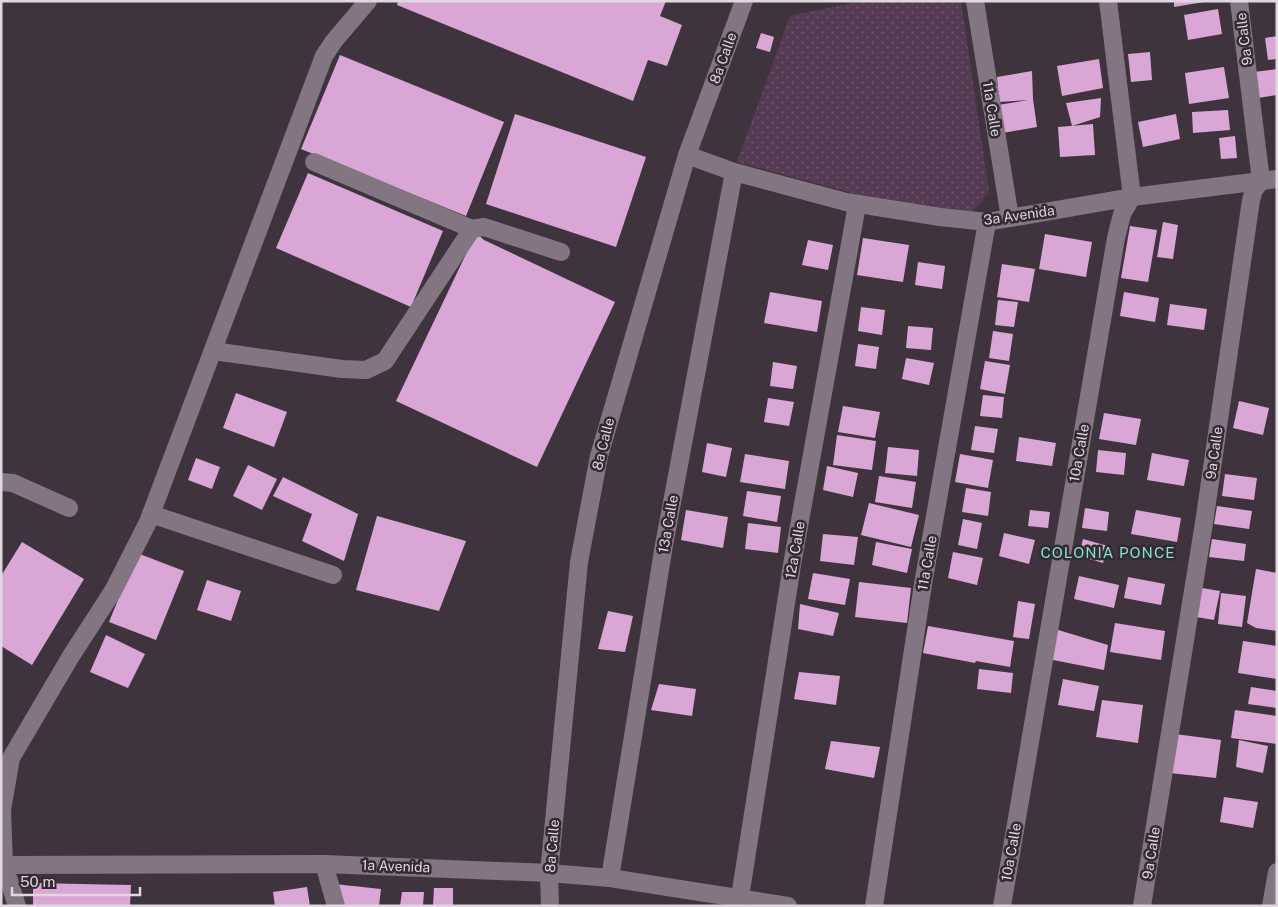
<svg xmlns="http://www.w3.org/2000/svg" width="1278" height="907" font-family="'Public Sans',sans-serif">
  <defs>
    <pattern id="park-dots" width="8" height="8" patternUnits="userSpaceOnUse" patternTransform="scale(1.25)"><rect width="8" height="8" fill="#553a53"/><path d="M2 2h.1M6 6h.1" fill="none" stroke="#6d566b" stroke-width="1.8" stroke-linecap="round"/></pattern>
  </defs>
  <rect width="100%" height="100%" fill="#3f343e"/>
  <path fill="url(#park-dots)" d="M861 1H961L989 191 980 204 969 214 860 195 737 162 790 16Z"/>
  <g fill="#d9a6d5">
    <path d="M398 1H666L660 16 682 25 667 66 648 60 633 101 397 5Z"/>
    <path d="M1174 1H1204V2L1174 7Z"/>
    <path d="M1218 9 1222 34 1188 40 1184 15Z"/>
    <path d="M761 33 774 37 770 52 756 48Z"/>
    <path d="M1277 36V59L1268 60 1265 38Z"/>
    <path d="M1150 52 1152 80 1131 82 1128 54Z"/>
    <path d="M340 55 504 122 466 216 301 149Z"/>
    <path d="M1099 59 1103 88 1062 96 1057 66Z"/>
    <path d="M1224 67 1229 98 1189 104 1185 73Z"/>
    <path d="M1277 69V95L1258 98 1254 72Z"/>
    <path d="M1032 71 1033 99 1037 127 1003 133 998 105 1028 100 999 102 997 77Z"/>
    <path d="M1101 98 1100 117 1072 126 1066 103Z"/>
    <path d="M1228 110 1230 130 1193 133 1192 112Z"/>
    <path d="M515 114 646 157 616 247 486 204Z"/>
    <path d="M1176 114 1180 139 1143 147 1138 122Z"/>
    <path d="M1093 124 1095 155 1060 157 1058 127Z"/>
    <path d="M1235 136 1237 158 1221 159 1219 138Z"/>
    <path d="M308 173 443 231 411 307 276 248Z"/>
    <path d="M1163 222 1178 225 1173 259 1157 257Z"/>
    <path d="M1130 226 1157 230 1148 282 1121 278Z"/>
    <path d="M476 233 484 240 615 302 537 467 396 401Z"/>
    <path d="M1045 234 1092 242 1086 277 1039 269Z"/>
    <path d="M863 238 909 245 903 282 857 275Z"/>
    <path d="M808 240 833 245 828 270 802 265Z"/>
    <path d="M918 262 945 266 942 289 915 285Z"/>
    <path d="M1002 264 1035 269 1029 302 997 297Z"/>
    <path d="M770 292 822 301 817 332 764 323Z"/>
    <path d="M1124 292 1159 298 1155 322 1120 316Z"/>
    <path d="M998 300 1018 302 1014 327 995 325Z"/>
    <path d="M1170 304 1207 309 1204 330 1167 325Z"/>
    <path d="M861 307 885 310 882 335 858 331Z"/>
    <path d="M908 326 933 328 931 350 906 348Z"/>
    <path d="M993 331 1013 334 1009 361 989 358Z"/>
    <path d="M858 344 879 347 876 369 855 366Z"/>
    <path d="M906 358 934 363 929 385 902 379Z"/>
    <path d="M985 361 1010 365 1005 394 980 389Z"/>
    <path d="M773 362 797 366 793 389 770 386Z"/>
    <path d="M236 393 287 412 274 447 223 428Z"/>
    <path d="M983 395 1004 397 1002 418 980 416Z"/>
    <path d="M768 398 794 402 789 426 764 422Z"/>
    <path d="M1239 401 1269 408 1263 435 1233 428Z"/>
    <path d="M843 406 880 412 875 438 838 432Z"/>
    <path d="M1104 413 1141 419 1136 445 1099 439Z"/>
    <path d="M975 426 998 429 994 453 971 450Z"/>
    <path d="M837 435 876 441 872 470 833 465Z"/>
    <path d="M1019 437 1056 443 1052 466 1016 461Z"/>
    <path d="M707 443 732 448 726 477 702 472Z"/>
    <path d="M888 447 919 450 917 476 885 473Z"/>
    <path d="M1098 450 1126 453 1124 475 1096 472Z"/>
    <path d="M1152 453 1189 460 1184 486 1147 480Z"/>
    <path d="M745 454 789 461 785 489 740 482Z"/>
    <path d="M960 454 993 460 988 488 955 482Z"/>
    <path d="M196 458 220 467 212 489 188 480Z"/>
    <path d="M248 465 277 479 262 510 233 496Z"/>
    <path d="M827 466 858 473 853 497 823 490Z"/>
    <path d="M1225 474 1257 478 1254 500 1222 496Z"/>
    <path d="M879 476 916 482 912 508 875 502Z"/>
    <path d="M283 477 358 514 344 561 302 541 312 514 273 496Z"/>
    <path d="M966 488 991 492 988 516 962 512Z"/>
    <path d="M747 491 781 496 777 522 743 516Z"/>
    <path d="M869 503 919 515 911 547 861 535Z"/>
    <path d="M1217 506 1252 511 1249 529 1214 524Z"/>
    <path d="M1085 508 1109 512 1107 531 1082 528Z"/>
    <path d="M686 510 728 517 723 548 681 540Z"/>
    <path d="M1030 510 1050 512 1048 528 1028 526Z"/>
    <path d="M1136 510 1181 518 1177 542 1131 534Z"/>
    <path d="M377 516 466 541 439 611 356 590Z"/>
    <path d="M963 519 982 523 977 549 958 545Z"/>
    <path d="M748 523 781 527 778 553 745 549Z"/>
    <path d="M1004 533 1035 540 1029 564 999 556Z"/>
    <path d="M823 534 858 537 854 565 820 561Z"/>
    <path d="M1083 539 1108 546 1103 563 1079 556Z"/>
    <path d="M1212 539 1246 544 1244 561 1209 557Z"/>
    <path d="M22 542 84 579 32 665 1 646V576Z"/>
    <path d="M876 542 912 549 907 573 872 565Z"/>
    <path d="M953 552 983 558 977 585 948 578Z"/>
    <path d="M137 553 184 571 156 640 109 622Z"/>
    <path d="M1256 569 1277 573V631L1256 628 1247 623Z"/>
    <path d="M813 573 850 579 845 605 808 599Z"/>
    <path d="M1079 576 1119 585 1114 608 1074 599Z"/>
    <path d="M1128 577 1165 584 1161 605 1124 598Z"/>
    <path d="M207 580 241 591 231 621 197 610Z"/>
    <path d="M859 582 911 588 907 623 855 617Z"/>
    <path d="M1202 588 1220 591 1214 620 1196 617Z"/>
    <path d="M1221 593 1246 596 1242 627 1218 624Z"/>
    <path d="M1018 601 1035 604 1029 639 1013 637Z"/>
    <path d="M800 604 839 613 833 636 798 629Z"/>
    <path d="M608 611 633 616 625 652 598 649Z"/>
    <path d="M1115 623 1165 631 1161 660 1110 652Z"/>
    <path d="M928 626 1014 641 1010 667 976 661 975 663 923 653Z"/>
    <path d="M1055 629 1108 645 1104 670 1048 659Z"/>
    <path d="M106 635 145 654 128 688 90 672Z"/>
    <path d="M1243 641 1277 646V679L1238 673Z"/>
    <path d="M979 669 1013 673 1011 693 977 689Z"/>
    <path d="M799 672 840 676 836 705 794 699Z"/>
    <path d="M1063 679 1099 686 1094 711 1058 705Z"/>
    <path d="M659 684 696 689 692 716 651 710Z"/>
    <path d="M1251 687 1277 691V708L1248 704Z"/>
    <path d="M1102 700 1143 705 1138 743 1096 737Z"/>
    <path d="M1235 710 1277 716V744L1231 738Z"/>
    <path d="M1175 734 1221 740 1216 778 1170 773Z"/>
    <path d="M1239 740 1268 746 1263 773 1236 767Z"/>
    <path d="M831 741 880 747 874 778 825 769Z"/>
    <path d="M1224 797 1258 802 1253 828 1220 822Z"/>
    <path d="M33 883 131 885 130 906H33Z"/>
    <path d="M334 884 381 889 379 906H341Z"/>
    <path d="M307 887 310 906H275L273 892Z"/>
    <path d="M434 888H453V906H433Z"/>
    <path d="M402 892H424L423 906H400Z"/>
  </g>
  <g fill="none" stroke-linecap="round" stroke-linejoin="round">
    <g stroke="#837682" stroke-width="18">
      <path d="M975 1 1010 218"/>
      <path d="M687 155 734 172 846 202 940 217 987 222 1132 197 1277 179"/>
      <path d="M314 162 472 229"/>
      <path d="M213 351 342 369 366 370 385 361 472 229 484 227 561 252"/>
      <path d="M1 482 13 483 69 508"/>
      <path d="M151 514 333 575"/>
      <path d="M324 864 336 906"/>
      <path d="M1 865 324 864 549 873 610 878 788 906"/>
      <path d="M610 878 664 545 734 172"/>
      <path d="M740 897 792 565 857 205"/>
      <path d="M17 906 4 865 2 810 11 758 71 656 113 591 148 522 324 56 334 41 368 1"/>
      <path d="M550 906 549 873 579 562 599 456 687 155 744 1"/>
      <path d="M874 906 923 584 987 222"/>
      <path d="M1002 906 1116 238 1122 214 1132 197 1108 1"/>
      <path d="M1142 906 1204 523 1251 200 1254 190 1261 181 1239 1"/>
      <path d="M1271 906 1277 872"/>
    </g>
  </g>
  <g text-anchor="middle" stroke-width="5" stroke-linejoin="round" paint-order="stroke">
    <g font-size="14" fill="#dfd8de" stroke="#352a34">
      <text transform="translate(1244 39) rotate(-97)" y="5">9a Calle</text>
      <text transform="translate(723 58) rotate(-70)" y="5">8a Calle</text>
      <text transform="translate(992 109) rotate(81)" y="5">11a Calle</text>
      <text transform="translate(1019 215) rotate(-8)" y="5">3a Avenida</text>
      <text transform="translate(603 444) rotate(-76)" y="5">8a Calle</text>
      <text transform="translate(1079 453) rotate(-80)" y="5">10a Calle</text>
      <text transform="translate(1214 453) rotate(-82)" y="5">9a Calle</text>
      <text transform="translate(668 524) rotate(-80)" y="5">13a Calle</text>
      <text transform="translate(795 550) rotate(-80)" y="5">12a Calle</text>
      <text transform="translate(927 563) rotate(-80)" y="5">11a Calle</text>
      <text transform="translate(552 846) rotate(-85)" y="5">8a Calle</text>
      <text transform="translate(1011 852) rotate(-80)" y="5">10a Calle</text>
      <text transform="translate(1151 853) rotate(-81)" y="5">9a Calle</text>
      <text transform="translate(396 866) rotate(2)" y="5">1a Avenida</text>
    </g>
    <g font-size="15" letter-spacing="1" fill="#7fe4cf" stroke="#352a34">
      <text x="1108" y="558">COLONIA PONCE</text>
    </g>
  </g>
  <rect width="1278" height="907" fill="none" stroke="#dfd8de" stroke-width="5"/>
  <path d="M12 887v8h128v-8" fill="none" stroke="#dfd8de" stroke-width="2.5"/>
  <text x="20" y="887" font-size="15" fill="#dfd8de" stroke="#352a34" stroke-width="4" paint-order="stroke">50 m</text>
</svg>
